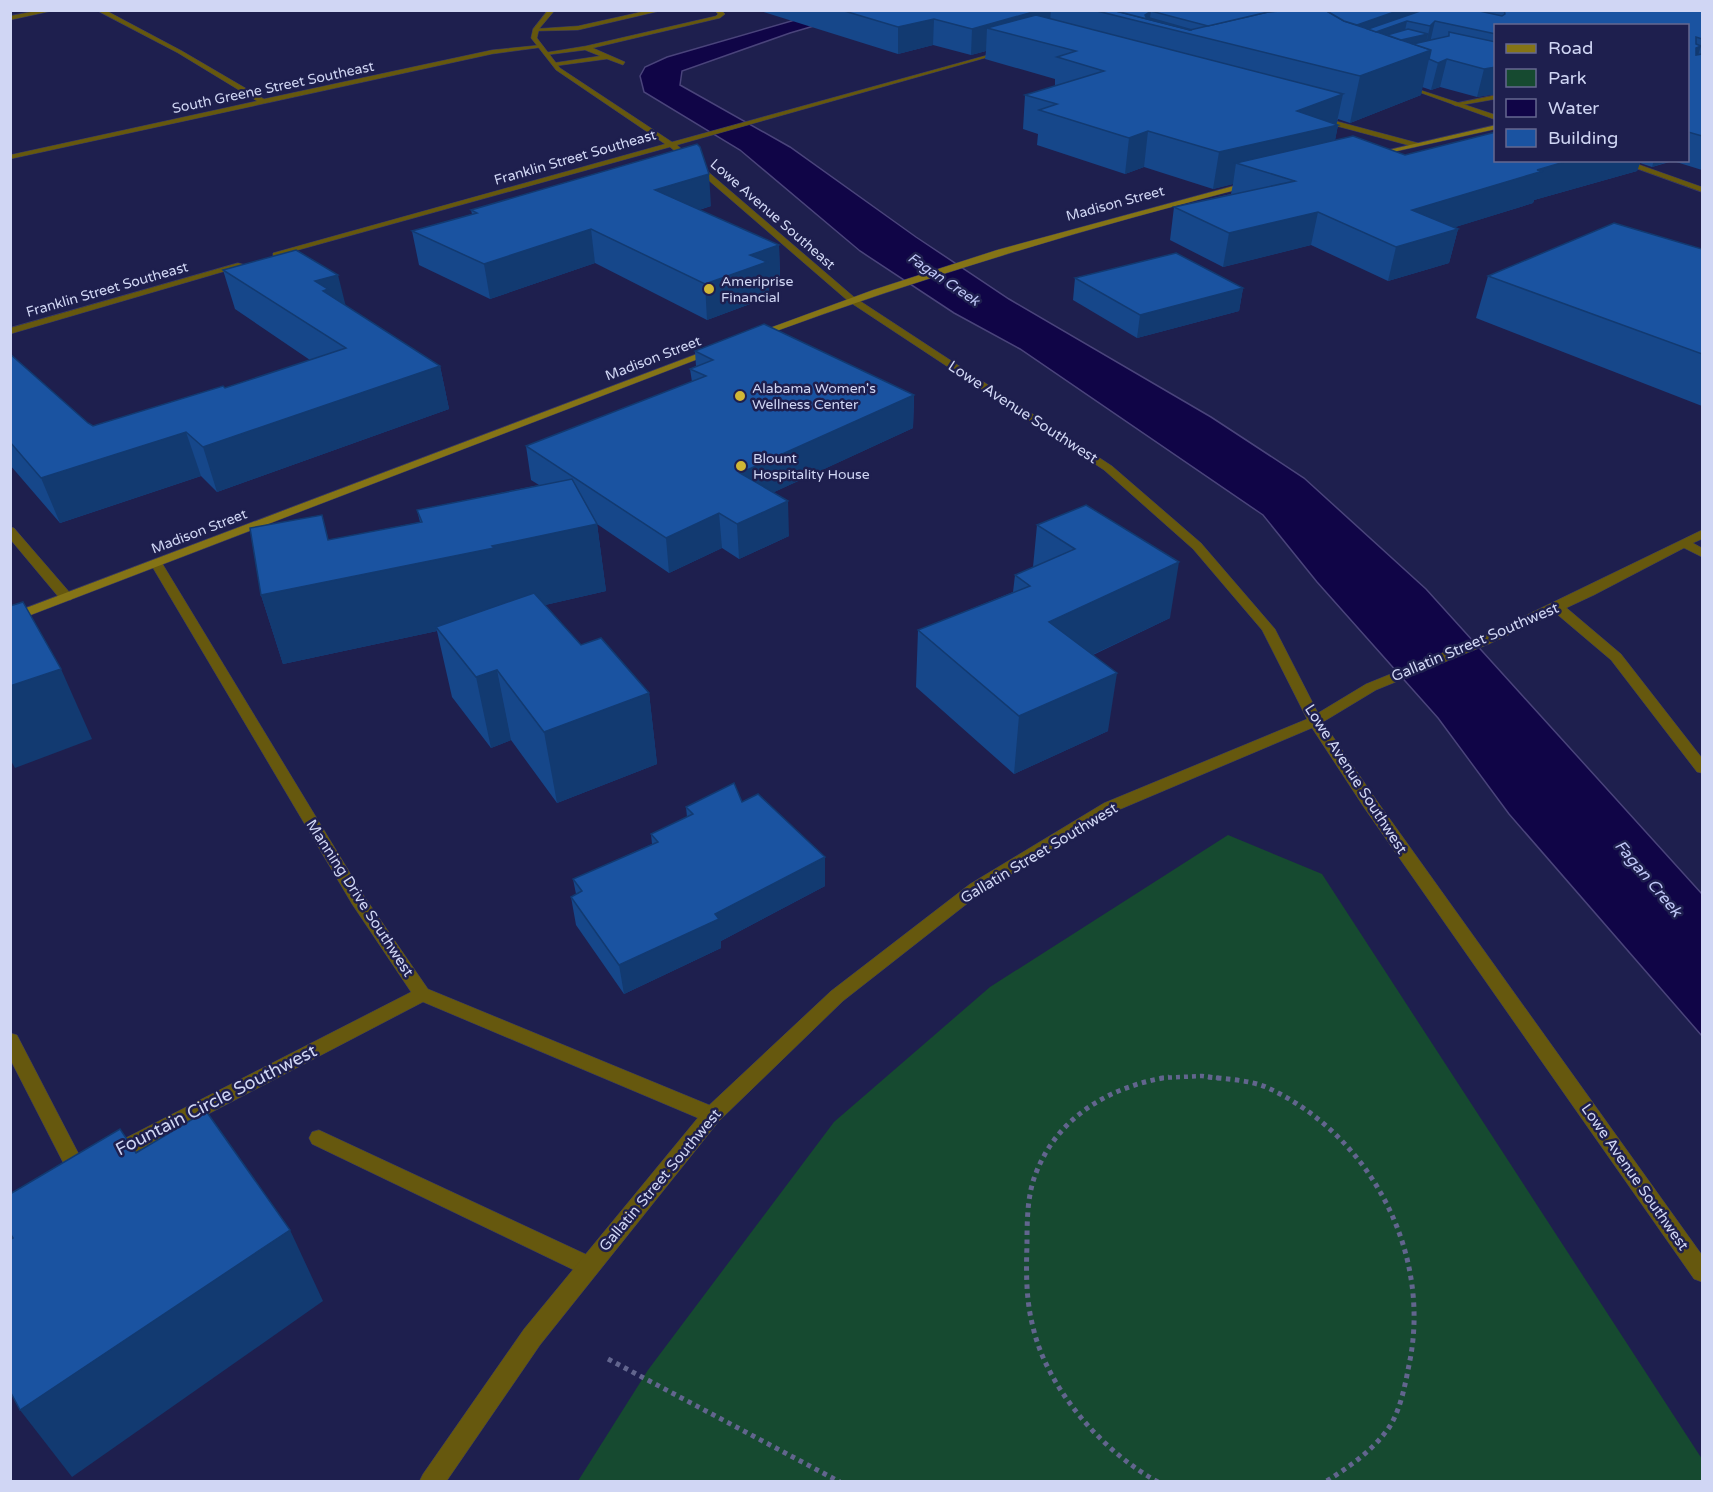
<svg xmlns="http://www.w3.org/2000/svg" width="1713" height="1492" font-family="'Varela Round',sans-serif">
  <rect width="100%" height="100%" fill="#1e1f4e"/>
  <path fill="#164a30" d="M1228 835 1322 874 1702 1459V1481H578L648 1370 834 1122 990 987Z"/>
  <path fill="#100547" stroke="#4a447b" stroke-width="1.5" d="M826 11H865L790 33 682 71 680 85 790 147 916 237 1009 299 1211 417 1304 478 1426 589 1702 894V1036L1509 814 1438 718 1317 582 1263 515 1020 349 954 313 860 251 740 150 644 92 640 76 645 67 667 57Z"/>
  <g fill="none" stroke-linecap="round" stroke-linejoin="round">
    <g stroke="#373965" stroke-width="1">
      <g id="service">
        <path d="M650 10H664L578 30 536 31 533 29 578 26Z"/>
        <path d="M714 10H721L725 14 720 18 593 48 625 62 623 65 607 59 555 66 553 63 600 56 585 50 546 55 543 53 586 46 716 16 718 14Z"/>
        <path d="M1496 95V99L1456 106 1452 104Z"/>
        <path d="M1317 116 1418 143 1419 145 1415 147 1314 120Z"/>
        <path d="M1557 603 1562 604 1621 654 1702 758V773L1697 772 1611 660 1552 610 1550 607Z"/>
        <path d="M10 1033 17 1035 85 1166 88 1172 85 1178 78 1181 71 1178 10 1059Z"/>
        <path d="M319 1130 596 1259 599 1266 596 1273 588 1276 580 1273 312 1144 309 1138 312 1132Z"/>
      </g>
    </g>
    <g stroke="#373965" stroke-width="1">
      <g id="minor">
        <path d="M41 10H56L10 20V16Z"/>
        <path d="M96 10H105L182 51 264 99 492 50 541 45 544 47 492 54 10 159V155L257 101 178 53Z"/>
        <path d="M10 527 14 528 71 594 73 597 71 600H61L10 539Z"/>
        <path d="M156 559 162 563 364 896 428 989 719 1109 722 1115 719 1121 712 1123 705 1121 423 1002 122 1159 115 1162 108 1159 105 1153 108 1147 411 992 352 904 150 563Z"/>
      </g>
    </g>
    <g stroke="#373965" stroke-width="1">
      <g id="tertiary">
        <path d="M548 10H555L539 29 537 38 560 68 672 142 1006 50V52L677 145 854 297 1112 466 1201 543 1275 629 1318 713 1366 684 1479 638 1702 530V539L1693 543 1702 548V557L1684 548 1594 595 1489 644 1376 690 1323 722 1377 801 1702 1255V1282L1694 1279 1365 809 1312 728 1116 811 982 892 843 1001 719 1121 540 1345 446 1482H419L423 1474 524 1329 705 1109 831 991 970 884 1104 803 1307 719 1262 630 1193 549 1104 470 848 301 670 147 273 257V253L665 144 556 70 531 38 533 29Z"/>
        <path d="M1402 84 1496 115V120L1402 86Z"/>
        <path d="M1613 160H1626L1702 187V192Z"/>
        <path d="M238 263 246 265 10 334V328Z"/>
      </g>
    </g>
    <g stroke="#373965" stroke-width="1">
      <g id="secondary">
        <path d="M1496 125V129L1375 156 1371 154Z"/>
        <path d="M1252 181 1256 183 1255 185C1086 228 920 278 757 338L748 336 873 290 997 250Z"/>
        <path d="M710 349 719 351 10 623V614Z"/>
      </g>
    </g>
    <path stroke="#62658e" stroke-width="4.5" stroke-dasharray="4 4" stroke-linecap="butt" d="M1160 1078 1202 1076 1219 1078"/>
    <g stroke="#62658e" stroke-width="5" stroke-dasharray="4.5 4.5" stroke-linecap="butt">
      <path d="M1208 1077C1226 1079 1249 1080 1266 1087 1370 1134 1433 1253 1409 1365 1405 1385 1401 1408 1390 1426 1374 1450 1349 1467 1325 1482"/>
      <path d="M608 1359 840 1482"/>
      <path d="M1158 1482C1103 1452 1047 1389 1033 1327 1026 1301 1026 1272 1027 1245 1027 1222 1027 1195 1036 1173 1058 1116 1111 1086 1169 1077"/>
    </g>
    <use href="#service" fill="#66580e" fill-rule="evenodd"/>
    <use href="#minor" fill="#66580e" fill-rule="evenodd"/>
    <use href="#tertiary" fill="#66580e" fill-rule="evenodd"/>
    <use href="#secondary" fill="#857416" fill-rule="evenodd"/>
  </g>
  <g fill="#16478a" fill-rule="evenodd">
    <path d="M757 10H1702V170L1673 161 1652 167 1640 163 1637 171 1534 200 1533 203 1455 227 1458 229 1449 263 1388 281 1311 245 1223 267 1170 240 1174 207 1231 194 1233 184 1213 189 1144 167 1125 174 1037 145 1038 134 1023 129 1025 95 1055 86V79L985 59 986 51 971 55 933 45 898 54ZM1496 26H1688V160H1496L1405 155 1335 140 1338 125H1336L1338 119 1350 123 1421 95 1422 87 1431 90 1440 87 1477 97 1496 94Z"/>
    <path d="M711 206 699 210 779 245 780 279 768 283 769 297 707 320 595 263 490 299 419 265 412 231 472 214 471 210Z"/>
    <path d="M1702 249V406L1476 318 1488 276Z"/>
    <path d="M223 270 345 305 440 366 449 409 217 492 201 476 60 523 10 465V354L88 423 93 426 225 388 310 360 235 309Z"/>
    <path d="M1075 278 1243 288 1239 311 1137 338 1073 300Z"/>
    <path d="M695 351 914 395 913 428 774 492 789 536 739 559 722 548 669 573 597 524 606 591 545 605 581 645 649 693 657 764 557 803 511 740 491 748 452 697 437 631 283 664 261 595 328 540 420 522 417 510 539 485 531 480 526 446 692 382 690 369 696 366Z"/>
    <path d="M1086 505 1170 618 1093 655 1108 731 1014 774 916 687 918 630 1013 592 1015 575 1033 567 1037 525Z"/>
    <path d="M742 802 825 857V886L721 941V948L624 994 576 925 571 897 576 894 573 879 652 844 651 834 687 817 686 807Z"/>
  </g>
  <g fill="#123a71">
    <path d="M1037 10H1051L1049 33 987 28 986 51 971 55 972 29Z"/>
    <path d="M1400 10H1457L1435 21 1429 47 1424 53 1430 26 1407 21 1403 40 1428 34 1424 53 1431 50 1421 95 1350 123 1360 76 1348 28Z"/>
    <path d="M1151 11 1149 24 1145 15Z"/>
    <path d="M934 19 933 45 898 54V27Z"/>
    <path d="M1701 46 1692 74 1696 48Z"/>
    <path d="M1447 59 1440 87 1431 90 1438 63Z"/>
    <path d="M1496 67V94L1477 97 1484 69Z"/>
    <path d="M1343 94 1336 126 1338 125 1331 161 1236 163 1233 184 1213 189 1219 152 1297 111Z"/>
    <path d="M1148 131 1144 167 1125 174 1129 138Z"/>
    <path d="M1571 160H1641L1637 171 1534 200 1533 203 1404 243 1412 210 1537 170Z"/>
    <path d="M1654 160H1673L1652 167Z"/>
    <path d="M709 174 711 206 658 223 655 190Z"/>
    <path d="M1318 212 1311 245 1223 267 1229 233Z"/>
    <path d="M591 229 595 263 490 299 484 264Z"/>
    <path d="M1458 229 1449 263 1388 281 1396 247Z"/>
    <path d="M779 245 780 279 768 283 769 297 707 320 705 284 750 255Z"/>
    <path d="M338 275 348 315 335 318 315 281Z"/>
    <path d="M1243 288 1239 311 1137 338 1140 315Z"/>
    <path d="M440 366 449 409 217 492 203 447Z"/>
    <path d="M914 395 913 428 742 507 740 473Z"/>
    <path d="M186 432 201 476 60 523 41 478Z"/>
    <path d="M788 501 789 536 739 559 737 524Z"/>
    <path d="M719 513 722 548 669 573 666 538Z"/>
    <path d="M322 515 339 579 597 524 606 591 506 614 436 627 437 631 283 664 261 595Z"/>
    <path d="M1179 562 1170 618 1043 678 1049 622Z"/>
    <path d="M61 669 92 739 15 768 10 759V686Z"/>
    <path d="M497 670 511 740 491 748 476 677Z"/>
    <path d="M1117 673 1108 731 1014 774 1019 716Z"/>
    <path d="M649 693 657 764 557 803 544 732Z"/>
    <path d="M825 857V886L721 941V948L624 994 619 965 715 914Z"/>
    <path d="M290 1230 323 1301 72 1477 20 1410Z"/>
  </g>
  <g fill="#1a53a1" stroke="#123a71" stroke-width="1.5">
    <path d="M841 10H1040L972 29 934 19 898 27Z"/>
    <path d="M1093 10H1112L1190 30 1268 12 1297 10H1325L1344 21 1431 50 1360 76Z"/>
    <path d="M1112 10H1287L1268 12 1208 26 1151 11 1145 15 1146 17 1192 30H1190Z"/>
    <path d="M1325 10H1400L1357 25 1344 21Z"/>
    <path d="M1423 10H1475L1502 16 1505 14 1504 10H1702V39L1696 37V44L1701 46 1696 48V55L1702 54V136L1688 132V26H1496V34L1435 21 1430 26 1407 21 1376 32 1368 29Z"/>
    <path d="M1036 15 1343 94 1297 111 1338 125 1219 152 1148 131 1129 138 1039 110 1057 104 1025 95 1104 71 1057 57 1076 51 987 28Z"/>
    <path d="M1408 29 1428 34 1401 40 1387 35Z"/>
    <path d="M1449 32 1496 42V67L1484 69 1447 59 1438 63 1429 59 1431 50 1413 44 1449 36Z"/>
    <path d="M1496 132V160H1571L1537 170 1543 171 1412 210 1458 229 1396 247 1318 212 1229 233 1174 207 1295 181 1236 163 1353 136 1405 155Z"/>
    <path d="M697 144 700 147 709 174 655 190 779 245 750 255 767 262 705 284 591 229 484 264 412 231 477 213 471 210Z"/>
    <path d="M1614 223 1702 249V354L1488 276Z"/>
    <path d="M296 250 338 275 315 281 328 289 323 291 440 366 203 447 186 432 41 478 10 442V354L88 423 93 426 223 386 225 388 346 348 223 270Z"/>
    <path d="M1176 253 1243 288 1140 315 1075 278Z"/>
    <path d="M764 324 914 395 740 473 788 501 737 524 719 513 666 538 526 446 706 376 690 369 713 360 695 351Z"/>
    <path d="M572 479 597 524 492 546 494 548 261 595 250 528 322 515 328 540 422 522 417 510Z"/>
    <path d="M1086 505 1179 562 1049 622 1117 673 1019 716 918 630 1030 586 1015 575 1075 549 1037 525Z"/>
    <path d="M534 593 581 645 601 638 649 693 544 732 497 670 476 677 436 627Z"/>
    <path d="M23 602 61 669 10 686V606Z"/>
    <path d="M734 783 742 802 758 794 825 857 715 914 719 919 619 965 571 897 582 891 573 879 658 842 651 834 693 814 686 807Z"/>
    <path d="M206 1111 290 1230 20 1410 10 1391V1240L13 1238 10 1233V1194L120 1129 136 1153Z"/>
  </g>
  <g fill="#d0b736" stroke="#1e1f4e" stroke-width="2">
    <circle cx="709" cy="289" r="6"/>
    <circle cx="740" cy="396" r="6"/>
    <circle cx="741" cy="466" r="6"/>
  </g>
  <g text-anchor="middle" stroke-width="5" stroke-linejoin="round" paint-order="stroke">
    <g font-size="14" fill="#d0d6f4" stroke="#1e1f4e">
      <text transform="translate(273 87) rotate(-12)" y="5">South Greene Street Southeast</text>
      <text transform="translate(575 157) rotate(-16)" y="5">Franklin Street Southeast</text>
      <text transform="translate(1115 203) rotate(-15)" y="5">Madison Street</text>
      <text transform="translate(773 214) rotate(41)" y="5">Lowe Avenue Southeast</text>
      <text transform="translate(107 289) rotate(-16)" y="5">Franklin Street Southeast</text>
      <text transform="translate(653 358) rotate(-21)" y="5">Madison Street</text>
      <text transform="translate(199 531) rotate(-21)" y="5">Madison Street</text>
    </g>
    <g font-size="14" font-style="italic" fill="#c0c8f8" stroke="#1e1f4e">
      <text transform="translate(944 279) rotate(34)" y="5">Fagan Creek</text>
    </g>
    <g font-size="14" fill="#d0d6f4" stroke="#1e1f4e" text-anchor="start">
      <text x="721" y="286">Ameriprise<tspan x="721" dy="16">Financial</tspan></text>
      <text x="752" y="393">Alabama Women's<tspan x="752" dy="16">Wellness Center</tspan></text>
      <text x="753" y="463">Blount<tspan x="753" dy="16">Hospitality House</tspan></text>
    </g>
    <g font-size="15" fill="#d0d6f4" stroke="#1e1f4e">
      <text transform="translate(1023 412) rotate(33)" y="5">Lowe Avenue Southwest</text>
      <text transform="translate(1475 642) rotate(-23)" y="5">Gallatin Street Southwest</text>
      <text transform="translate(1356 779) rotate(57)" y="5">Lowe Avenue Southwest</text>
      <text transform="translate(1039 853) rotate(-31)" y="5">Gallatin Street Southwest</text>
      <text transform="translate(360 898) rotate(57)" y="5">Manning Drive Southwest</text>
      <text transform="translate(1635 1177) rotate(55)" y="5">Lowe Avenue Southwest</text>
      <text transform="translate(660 1180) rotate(-50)" y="5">Gallatin Street Southwest</text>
    </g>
    <g font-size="16" font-style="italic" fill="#c0c8f8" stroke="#1e1f4e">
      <text transform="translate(1649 878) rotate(50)" y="6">Fagan Creek</text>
    </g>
    <g font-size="18" fill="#d0d6f4" stroke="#1e1f4e">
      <text transform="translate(216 1100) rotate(-27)" y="6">Fountain Circle Southwest</text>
    </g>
  </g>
  <rect width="1713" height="1492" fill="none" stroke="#d0d6f4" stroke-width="24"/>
  <rect x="1494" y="24" width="195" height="138" fill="#1e1f4e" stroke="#656890" stroke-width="1.5"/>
  <rect x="1506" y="44" width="30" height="9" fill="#857416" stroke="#656890" stroke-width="1.5"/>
  <text x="1548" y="54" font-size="18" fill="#d0d6f4">Road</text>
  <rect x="1506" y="69" width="30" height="18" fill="#164a30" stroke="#656890" stroke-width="1.5"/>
  <text x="1548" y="84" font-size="18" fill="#d0d6f4">Park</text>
  <rect x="1506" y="99" width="30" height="18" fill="#100547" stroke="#656890" stroke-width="1.5"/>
  <text x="1548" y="114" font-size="18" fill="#d0d6f4">Water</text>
  <rect x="1506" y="129" width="30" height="18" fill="#1a53a1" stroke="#656890" stroke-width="1.5"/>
  <text x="1548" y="144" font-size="18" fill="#d0d6f4">Building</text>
</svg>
